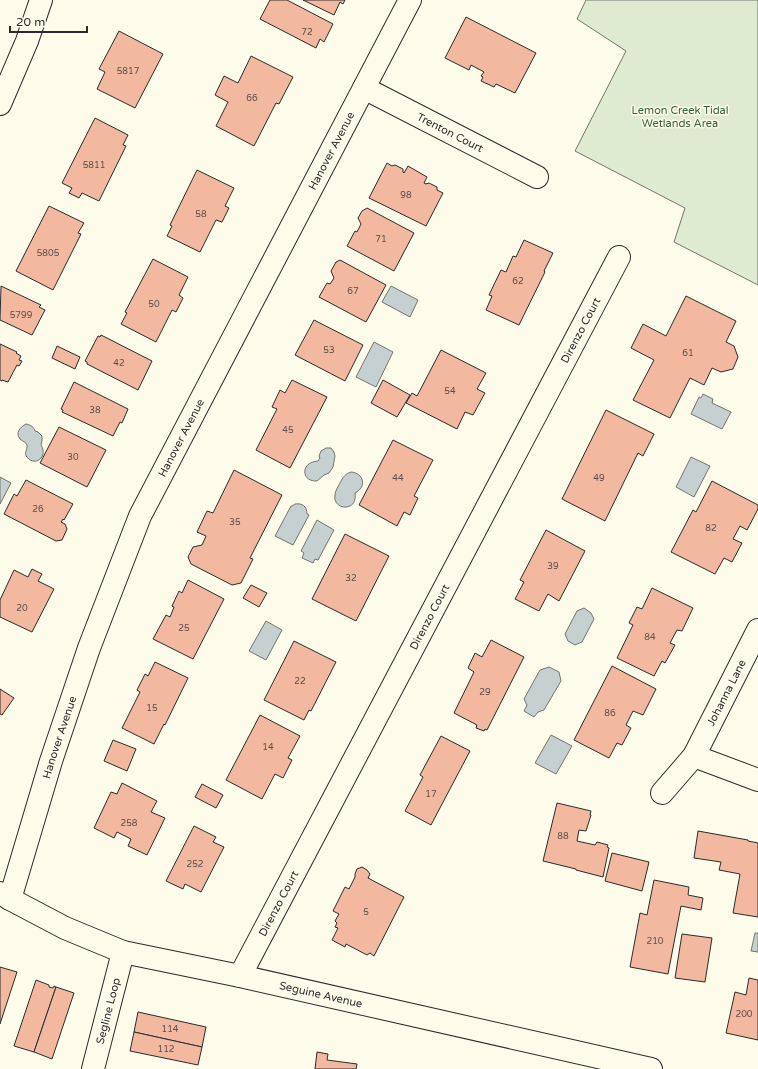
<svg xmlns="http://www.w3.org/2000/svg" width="758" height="1069" font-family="'Varela Round',sans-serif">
  <rect width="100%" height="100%" fill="#fdfbea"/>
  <path fill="#deebd1" stroke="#74746e" d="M586 0H758V285L674 242 685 208 575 151 626 51 577 19Z"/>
  <g fill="#c7d0d0" stroke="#74746e">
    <path d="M391 286 418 300 410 317 382 302Z"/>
    <path d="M374 342 393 352 376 387 356 377Z"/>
    <path d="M703 394 713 399 712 403 731 412 722 429 691 414 699 397 701 398Z"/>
    <path d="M26 424C31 425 34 427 35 431L38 432 42 436V441L41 445C48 455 37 466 29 459 22 454 28 450 27 445 26 442 22 441 20 439 15 433 20 427 26 424Z"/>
    <path d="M326 448H331L334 452 335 456 333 467 329 473 324 475 317 481C301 482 300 462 318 461L320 458 319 456 321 451Z"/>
    <path d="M691 457 710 466 694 497 676 487Z"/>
    <path d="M351 472C364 473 367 487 355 493 358 513 332 510 335 495 335 491 338 487 340 483 343 477 345 474 351 472Z"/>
    <path d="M0 477 11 483 0 504Z"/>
    <path d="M295 504C302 503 307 506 307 514L309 515 293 545 275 536 291 506H292Z"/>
    <path d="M317 520 334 530 318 560 315 559 313 563 302 558 304 553 301 551Z"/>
    <path d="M584 608 591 613 594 619 582 642 575 645 568 641 565 634 577 611Z"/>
    <path d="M266 621 282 630 266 660 249 651Z"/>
    <path d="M549 667 559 672 561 681 544 710 538 712 534 717 524 711 527 705 524 699 540 670Z"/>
    <path d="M551 735 572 746 556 774 535 763Z"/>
    <path d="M755 933H758V952L751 951Z"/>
  </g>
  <g fill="#f2b8a0" stroke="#2b2b2b">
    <path d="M270 0H287L333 24 324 42 320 39 316 48 260 19Z"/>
    <path d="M303 0H345L343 4 340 2 334 15Z"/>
    <path d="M466 17 536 53 515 93 496 84 494 87 481 81 483 77 481 76 484 72 471 65 469 70 445 58Z"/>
    <path d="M119 31 163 54 135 108 97 89 105 72 99 69Z"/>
    <path d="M251 56 293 77 279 104 276 103 254 146 216 126 228 102 215 95 224 76 238 83Z"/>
    <path d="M95 118 128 135 123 145 126 146 99 201 82 193 79 198 69 193 72 188 62 183Z"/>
    <path d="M387 163 392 166 395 165 403 169V172L404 173 408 166 427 177 424 183 426 184 429 183 437 187V190L443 193 426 226 369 198Z"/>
    <path d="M197 170 234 188 225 206 229 208 222 222 216 220 200 252 167 236 172 226 170 225Z"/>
    <path d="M49 206 84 223 78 233 81 234 53 290 16 271Z"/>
    <path d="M367 208 414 233 394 271 347 246 355 231 357 232 361 224 358 218 362 211Z"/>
    <path d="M524 240 553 253 544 271 545 272 519 325 486 310 492 296 489 295 501 270 506 272 513 256 516 257Z"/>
    <path d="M153 259 188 277 179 295 183 298 176 312 172 310 156 342 121 324 127 313 125 312Z"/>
    <path d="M340 260 386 285 366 322 319 297 327 283 330 284 334 278 331 271 336 262Z"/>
    <path d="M1 286 41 305 39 307 45 310 32 335 0 320Z"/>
    <path d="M686 296 736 321 726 342 734 346 738 357 733 369 721 372 712 368 704 385 690 378 670 418 633 400 654 360 631 348 643 324 666 336Z"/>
    <path d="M314 320 363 345 345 381 295 355Z"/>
    <path d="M101 335 152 361 138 390 87 364V362L85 361 98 336 100 337Z"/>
    <path d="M0 344 17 352 16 353 21 356 19 360 22 361 19 366 17 365 8 382 2 380V381L0 380Z"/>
    <path d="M57 346 80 357 75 369 52 358Z"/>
    <path d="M441 350 486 373 477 389 485 393 473 415 465 412 457 429 406 403 412 393 417 396Z"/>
    <path d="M292 380 327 397 290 468 256 450 277 409 272 407 280 390 285 393Z"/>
    <path d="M383 380 410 395 397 417 371 403Z"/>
    <path d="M74 382 128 409 122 423 120 422 113 436 62 412 63 410 61 409Z"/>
    <path d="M606 410 654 434 643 456 638 453 605 521 562 499Z"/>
    <path d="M59 427 106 450 87 487 40 463Z"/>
    <path d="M393 440 433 460 414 496 418 498 410 515 404 512 397 526 359 505Z"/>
    <path d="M234 470 282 495 250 558 253 559 241 583 232 585 191 564 188 557 193 547 202 545 206 536 197 532 207 511 213 513Z"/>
    <path d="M26 480 73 504 64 520 63 519 61 522 65 524 67 529 62 540 56 541 4 514 14 494 17 496Z"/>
    <path d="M712 481 758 505V509L747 530 740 526 733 539 742 543 732 562 724 558 715 574 671 552 693 510 696 512Z"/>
    <path d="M546 530 585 551 559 601 548 594 539 611 515 599 524 582 520 580Z"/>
    <path d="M345 534 389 556 356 621 312 599Z"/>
    <path d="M32 569 42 574 38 581 54 589 32 632 0 617V600L14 570 28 577Z"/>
    <path d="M188 580 224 599 193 659 153 639 166 615 170 617 174 607 172 606 179 591 182 593Z"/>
    <path d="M251 585 267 593 259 607 243 598Z"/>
    <path d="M652 588 693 608 682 631 677 630 670 643 675 645 665 663 662 661 654 676 617 658 633 625 629 623 637 607 642 609Z"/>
    <path d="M491 640 524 657 487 730 485 729 484 731 476 728 477 725 454 713 474 672 468 668 475 653 482 657Z"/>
    <path d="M294 641 336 662 311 711 309 710 304 720 264 700Z"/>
    <path d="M155 662 188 678 165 725 164 724 154 744 122 728 140 692 137 690 145 674 148 676Z"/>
    <path d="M612 666 656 689 643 715 633 711 626 725 631 728 622 745 617 743 609 758 574 740Z"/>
    <path d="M0 689 14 698 2 715 0 714Z"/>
    <path d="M260 715 300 736 288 758 292 760 283 778 275 774 262 799 226 780Z"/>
    <path d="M441 736 470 751 431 825 405 811 423 777 420 775Z"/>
    <path d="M113 740 136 749 127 771 104 761Z"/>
    <path d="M122 783 157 801 151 812 165 818 147 855 128 846 131 839 117 832 114 838 94 828 111 792 117 794Z"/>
    <path d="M202 784 223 795 216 808 195 797Z"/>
    <path d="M557 803 591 811 590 815H591L586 831 579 830 577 841 595 845 597 842 608 845 607 847 609 848 603 877 576 870V869L543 861Z"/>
    <path d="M194 826 216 837 213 842 224 847 201 892 185 884 183 889 166 881Z"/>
    <path d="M698 831 748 840V841L758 843V917L733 913 740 874 719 870 721 862 694 858Z"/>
    <path d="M612 853 649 862 642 891 605 881Z"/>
    <path d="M362 867 367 870 370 874 368 878 404 897 374 956 370 953 367 955 346 944 345 947 332 940 338 928 335 927 337 923 335 921 339 914 333 911 345 887 349 889 355 877V874L357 869Z"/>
    <path d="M654 880 689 887 688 895 703 898 701 910 681 906 668 974 630 967 640 913 647 915Z"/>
    <path d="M682 934 712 938 705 982 675 978Z"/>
    <path d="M0 967 17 972 0 1024Z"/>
    <path d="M749 978 758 980V1040L726 1033 735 992 746 995Z"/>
    <path d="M36 980 49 985V987L53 988 54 986 56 987 34 1052 14 1046Z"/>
    <path d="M56 987 74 993 52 1059 34 1052Z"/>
    <path d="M138 1012 206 1027 202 1047 134 1032Z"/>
    <path d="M134 1032 202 1047 198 1065 130 1051Z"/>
    <path d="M317 1052 328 1054 327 1060 357 1064 356 1069H315Z"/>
  </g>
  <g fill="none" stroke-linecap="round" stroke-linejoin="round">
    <g stroke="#2b2b2b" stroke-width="24">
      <g id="minor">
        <path id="s1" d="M364 88 537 177"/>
        <path d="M694 756 758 780"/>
        <path id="s2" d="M662 793 694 756 758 630"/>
        <path id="s3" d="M0 893 10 899 65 928 123 952 240 976 651 1069"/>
        <path id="s4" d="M10 899 51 761 89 648 140 516 410 0"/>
        <path id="s5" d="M240 976 619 257"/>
        <path id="s6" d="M93 1069 123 952"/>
      </g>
    </g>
    <g stroke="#2b2b2b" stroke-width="24">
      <path id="major" d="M0 104 27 41 41 0"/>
    </g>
    <use href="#minor" stroke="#fdfbea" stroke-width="22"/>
    <use href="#major" stroke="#fdfbea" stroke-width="22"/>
  </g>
  <g text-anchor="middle" stroke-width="3" stroke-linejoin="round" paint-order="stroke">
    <g font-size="9" fill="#5d4e48">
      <text x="307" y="35">72</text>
      <text x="128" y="74">5817</text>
      <text x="252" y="101">66</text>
      <text x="94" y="168">5811</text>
      <text x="406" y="198">98</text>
      <text x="201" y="217">58</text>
      <text x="381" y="242">71</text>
      <text x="48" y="256">5805</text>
      <text x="518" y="284">62</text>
      <text x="353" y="294">67</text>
      <text x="154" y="307">50</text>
      <text x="21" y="318">5799</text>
      <text x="329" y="353">53</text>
      <text x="688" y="356">61</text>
      <text x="119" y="366">42</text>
      <text x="450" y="394">54</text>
      <text x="95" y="413">38</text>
      <text x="288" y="433">45</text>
      <text x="73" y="460">30</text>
      <text x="398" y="481">44</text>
      <text x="599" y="481">49</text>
      <text x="38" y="512">26</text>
      <text x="235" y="525">35</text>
      <text x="711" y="531">82</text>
      <text x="553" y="569">39</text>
      <text x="351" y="581">32</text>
      <text x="22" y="611">20</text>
      <text x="184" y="631">25</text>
      <text x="650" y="640">84</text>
      <text x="300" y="684">22</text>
      <text x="485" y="695">29</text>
      <text x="152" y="711">15</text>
      <text x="610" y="716">86</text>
      <text x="268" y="750">14</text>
      <text x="431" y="797">17</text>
      <text x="129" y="826">258</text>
      <text x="563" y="839">88</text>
      <text x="195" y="867">252</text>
      <text x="366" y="915">5</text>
      <text x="655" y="944">210</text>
      <text x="744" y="1017">200</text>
      <text x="170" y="1032">114</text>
      <text x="166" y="1052">112</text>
    </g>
    <g font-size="11" fill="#34623c" stroke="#fdfbea">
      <text x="680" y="114">Lemon Creek Tidal<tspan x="680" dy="13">Wetlands Area</tspan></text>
    </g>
    <g font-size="11" fill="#2b2b2b" stroke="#fdfbea">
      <text dy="4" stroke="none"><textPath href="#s1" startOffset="97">Trenton Court</textPath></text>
      <text dy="4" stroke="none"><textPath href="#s4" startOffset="817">Hanover Avenue</textPath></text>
      <text dy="4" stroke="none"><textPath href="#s5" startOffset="730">Direnzo Court</textPath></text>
      <text dy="4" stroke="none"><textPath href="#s4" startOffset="493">Hanover Avenue</textPath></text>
      <text dy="4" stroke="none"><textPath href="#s5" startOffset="406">Direnzo Court</textPath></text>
      <text dy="4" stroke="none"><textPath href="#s2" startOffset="120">Johanna Lane</textPath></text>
      <text dy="4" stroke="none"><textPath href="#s4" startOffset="169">Hanover Avenue</textPath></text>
      <text dy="4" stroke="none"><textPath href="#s5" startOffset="82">Direnzo Court</textPath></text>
      <text dy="4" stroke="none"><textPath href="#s3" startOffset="339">Seguine Avenue</textPath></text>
      <text dy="4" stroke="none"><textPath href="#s6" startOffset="60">Segline Loop</textPath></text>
    </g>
  </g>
  <path d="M10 26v6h77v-6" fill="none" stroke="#2b2b2b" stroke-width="2"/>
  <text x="16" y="26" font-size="12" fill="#2b2b2b" stroke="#fdfbea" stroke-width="3" paint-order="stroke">20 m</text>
</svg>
